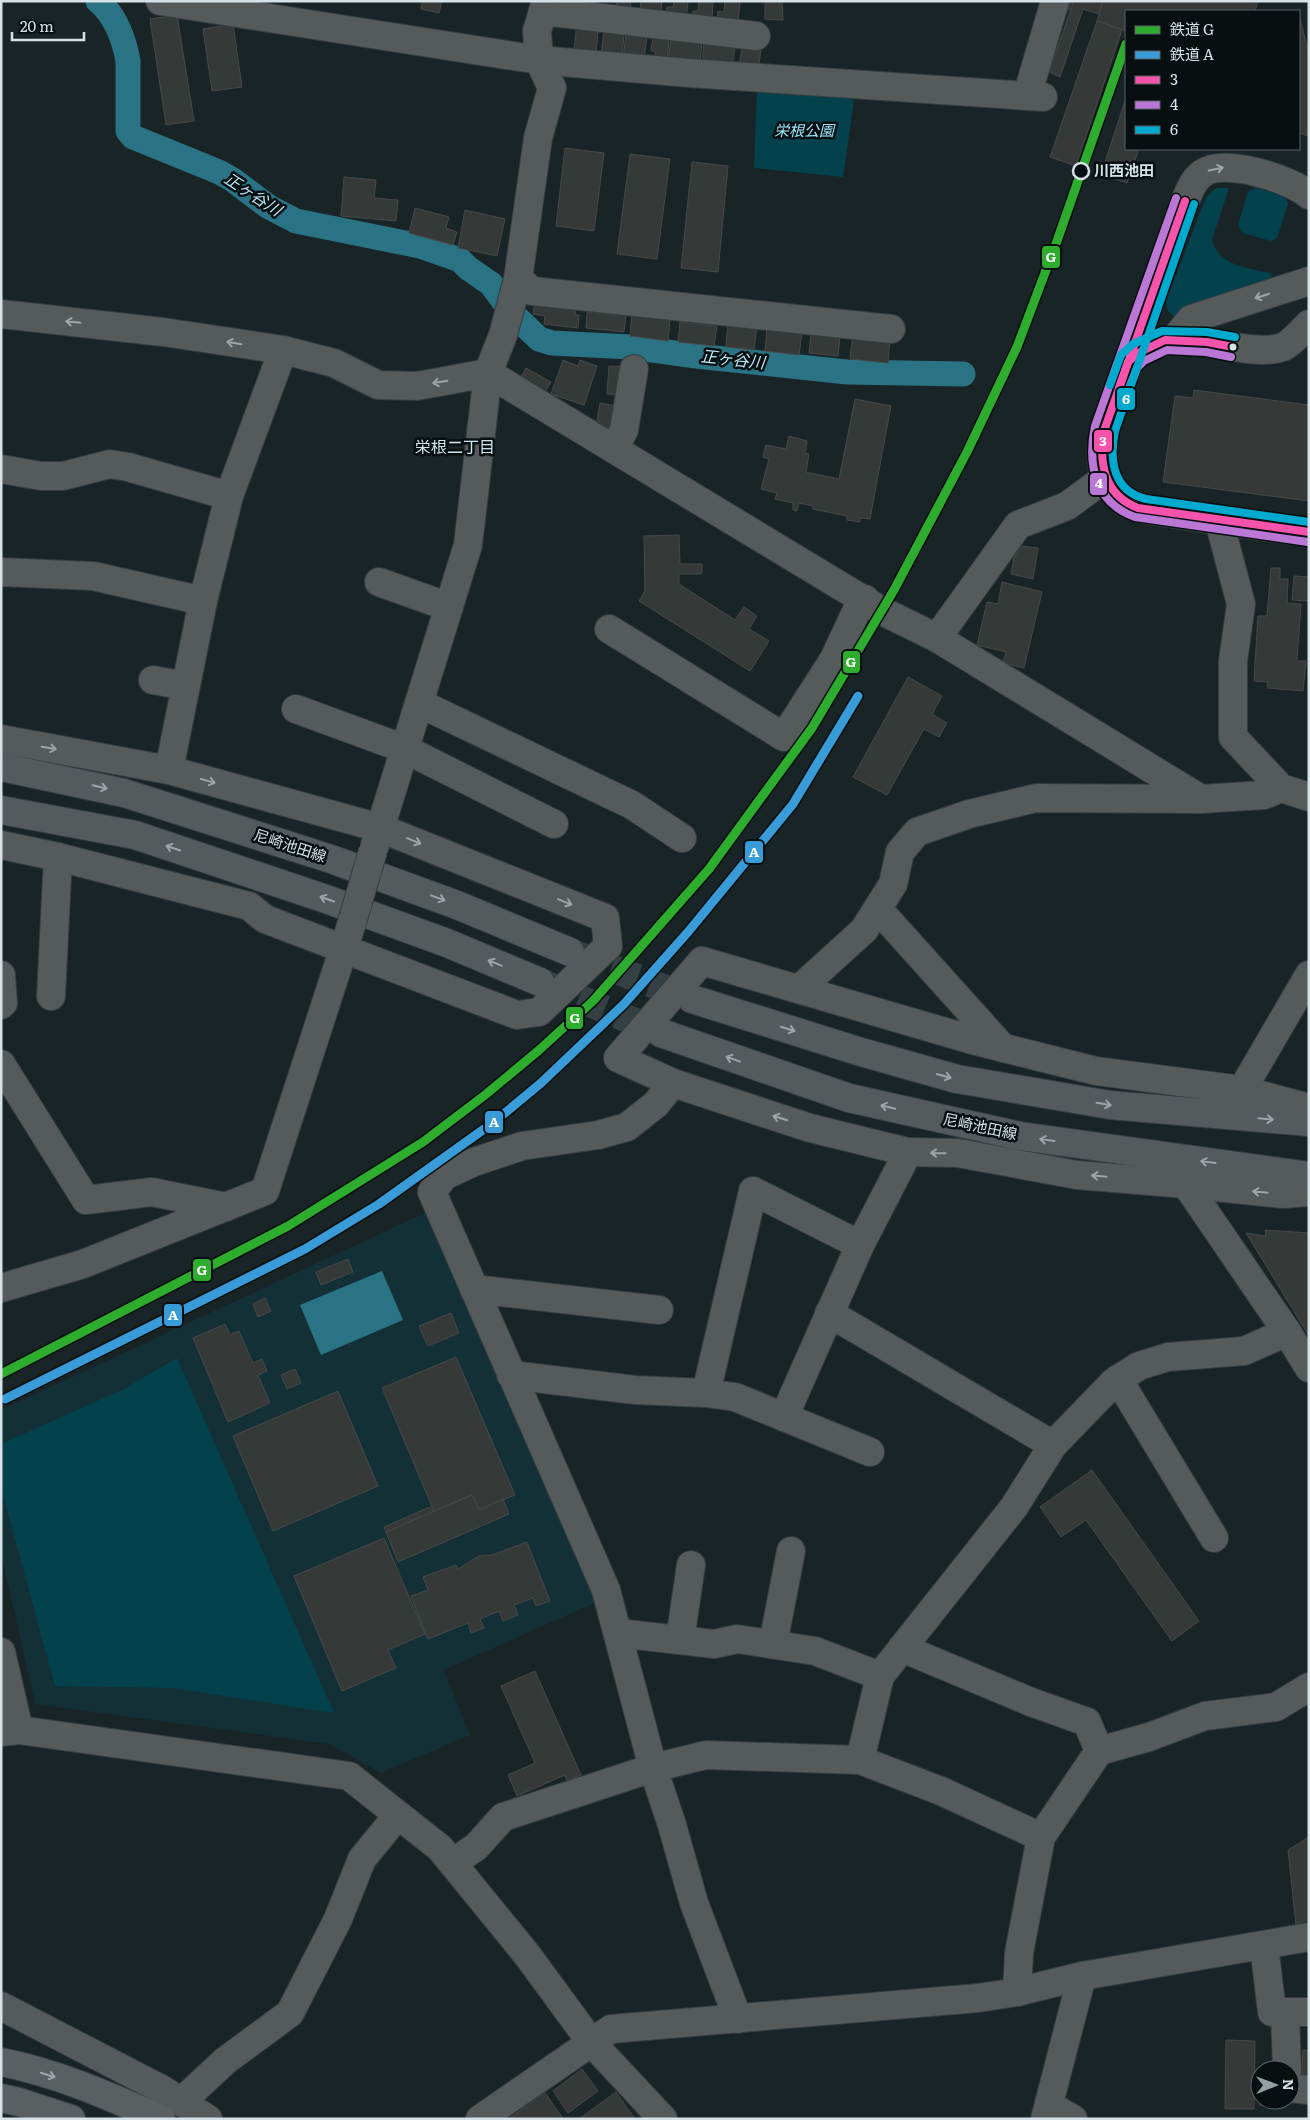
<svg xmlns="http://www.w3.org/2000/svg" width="1310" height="2120" font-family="Literata,'Noto Sans JP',serif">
  <rect width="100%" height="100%" fill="#192427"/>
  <path fill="#143037" d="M429 1211 601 1600 444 1670 470 1735 381 1773 329 1744 35 1704 1 1553V1410Z"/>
  <g fill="#03414d">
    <path d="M757 85 855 93 843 177 754 168Z"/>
    <path d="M1216 188H1229L1212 240C1218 265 1249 269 1272 273L1270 282 1217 296 1182 315 1173 316 1168 311 1166 302 1206 197Z"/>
    <path d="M1256 188 1285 196 1288 203 1277 238 1271 241 1242 233 1238 225 1248 191Z"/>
    <path d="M177 1358 334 1713 173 1688 55 1686 1 1487V1444L124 1389Z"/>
  </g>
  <path fill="#297384" d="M382 1271 403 1320 321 1355 300 1305Z"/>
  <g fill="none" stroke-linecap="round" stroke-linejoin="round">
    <path stroke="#297384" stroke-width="25" d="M98 1C116 16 124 39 128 61V131L133 137 219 172 233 180 269 207 296 221 420 246 460 260 468 268 491 284 514 315 539 339 552 343 631 347 696 356 847 372 963 374"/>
  </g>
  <g fill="#353938" stroke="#474947">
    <path d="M422 1H442L439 13 421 9Z"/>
    <path d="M611 1H631L630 10 616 9 617 2Z"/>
    <path d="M641 1H662L661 11 640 9Z"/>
    <path d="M674 1H688L686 21 666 18 667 7H673Z"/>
    <path d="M699 1H713L712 21 692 19 693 11H698Z"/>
    <path d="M725 1H740L738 23 717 22 718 11 724 12Z"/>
    <path d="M765 1 782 2 783 20 765 19Z"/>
    <path d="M1063 1H1103L1099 14 1083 9 1060 77 1049 72 1073 3H1071L1069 10 1061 8Z"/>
    <path d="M1103 1H1258L1255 11H1126V31L1097 21Z"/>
    <path d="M177 15 194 121 166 125 150 19Z"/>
    <path d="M1299 15 1309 54V136L1299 133Z"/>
    <path d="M1097 21 1122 30 1076 166 1050 157Z"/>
    <path d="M577 22 598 31 596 54 574 52Z"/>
    <path d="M233 24 242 87 212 91 203 29Z"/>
    <path d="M604 31 624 33 622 58 601 55Z"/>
    <path d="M626 33 647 36 644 61 623 59Z"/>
    <path d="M653 36 669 38 667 62 655 57V51H651Z"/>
    <path d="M671 37 702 40 700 65 668 62Z"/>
    <path d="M704 43 735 46 732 68 702 65Z"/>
    <path d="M742 47 761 50 758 70 739 67Z"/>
    <path d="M1126 98V149H1139L1127 183 1101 174Z"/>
    <path d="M565 148 604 153 594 231 556 226Z"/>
    <path d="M630 154 670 159 657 259 617 254Z"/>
    <path d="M692 162 728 166 718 272 681 268Z"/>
    <path d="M344 177 376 180 374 198 398 200 396 221 341 216Z"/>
    <path d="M415 208 449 217 446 228 457 232 453 245 409 233Z"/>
    <path d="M465 210 505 219 497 256 458 248Z"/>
    <path d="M535 301 576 306 575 315H579L578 328 544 324 545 316 533 314Z"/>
    <path d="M587 312 626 316 624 332 586 328Z"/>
    <path d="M632 314 670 319 668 341 630 336Z"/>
    <path d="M680 322 717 326 714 346 678 342Z"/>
    <path d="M728 322 757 325 754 350 726 347Z"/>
    <path d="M767 329 802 333 799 355 765 351Z"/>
    <path d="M853 333 890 337 888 363 850 359Z"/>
    <path d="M811 334 840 337 838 356 809 353Z"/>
    <path d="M563 360 578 366 580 360 597 366 584 405 551 394Z"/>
    <path d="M609 366 627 367 624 395 607 394Z"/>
    <path d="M526 368 551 382 541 400 516 386Z"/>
    <path d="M1194 390 1309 405V501L1163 482 1175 396 1193 398Z"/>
    <path d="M855 399 891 406 870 519 860 518V522L847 520V516L813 509V506L799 503 797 511 793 510V503L775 499 777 493 761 489 769 459 763 457 766 445 786 449 789 436 807 441 805 453 809 454 806 472 839 479Z"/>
    <path d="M600 403 622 407 617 437 595 433Z"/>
    <path d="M679 535 680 564H702V574H679V584L735 620 744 607 757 616 749 629 769 641 750 671 639 601 645 591 644 536Z"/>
    <path d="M1022 546 1038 548 1033 579 1011 574 1014 557Z"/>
    <path d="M1271 568H1280V579H1288L1287 603 1301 604 1297 661H1306L1303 691 1267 688 1268 682 1254 681 1258 616H1267Z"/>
    <path d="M1294 576 1309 577 1308 601 1292 600Z"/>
    <path d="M1002 582 1042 592 1024 668 1003 663 1006 652 977 645 987 602 998 604Z"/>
    <path d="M908 677 942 696 932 714 947 723 939 737 924 729 887 795 853 777Z"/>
    <path d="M1265 1230 1309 1233V1336L1246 1233 1266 1236Z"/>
    <path d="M348 1259 353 1272 321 1285 316 1272Z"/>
    <path d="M265 1298 271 1311 258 1317 253 1304Z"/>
    <path d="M451 1313 459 1333 428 1346 419 1326Z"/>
    <path d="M225 1324 230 1335 239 1331 253 1363 262 1359 267 1371 258 1375 270 1403 228 1422 193 1338Z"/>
    <path d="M456 1357 515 1495 479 1510 472 1495 434 1511 382 1388Z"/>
    <path d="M295 1369 301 1383 287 1389 281 1375Z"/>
    <path d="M338 1391 378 1486 273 1531 233 1436Z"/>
    <path d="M1092 1470 1199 1621 1172 1641 1086 1520 1061 1537 1040 1507Z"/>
    <path d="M472 1495 479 1510 503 1499 509 1514 398 1562 386 1532Z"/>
    <path d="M432 1506 434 1511 386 1532 384 1527Z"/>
    <path d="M384 1538 425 1634 388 1650 396 1668 342 1691 294 1576Z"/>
    <path d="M527 1542 550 1601 536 1606 533 1598 514 1605 518 1615 503 1621 499 1611 480 1619 484 1628 471 1633 468 1623 428 1639 411 1596 428 1590 423 1577 456 1565 458 1569 479 1556 492 1555Z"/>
    <path d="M535 1671 581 1775 567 1781 565 1775 517 1796 508 1775 535 1763 501 1686Z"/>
    <path d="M1309 1837V1924L1296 1925 1288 1850Z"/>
    <path d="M1226 2040 1255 2041 1254 2109H1225Z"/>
    <path d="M1303 2050 1309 2051V2081L1301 2080Z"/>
    <path d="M582 2069 598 2091 568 2113 553 2091Z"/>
    <path d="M616 2092 635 2119H579Z"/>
    <path d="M545 2093 562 2117 560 2119H508Z"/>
    <rect x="1260" y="2100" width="14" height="5"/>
  </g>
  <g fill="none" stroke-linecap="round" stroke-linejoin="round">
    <g stroke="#354044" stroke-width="28" stroke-dasharray="28 14" stroke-linecap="butt">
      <path d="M572 953 692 999"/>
      <path d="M540 982 661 1033"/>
    </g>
    <g stroke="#343e41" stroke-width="30">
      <g id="minor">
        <path d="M160 1 539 60 689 73 1043 97"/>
        <path d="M543 11 756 36"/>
        <path d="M1027 96 1055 1"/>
        <path d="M1309 195C1291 179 1224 158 1203 173 1193 180 1190 190 1185 201L1105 428C1098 457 1099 484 1127 503 1140 511 1160 511 1175 514 1220 521 1264 527 1309 532"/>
        <path d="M518 279 532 291 891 329"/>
        <path d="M1 314 163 332 283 350 334 363 378 385 417 386 488 373 882 611 937 638"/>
        <path d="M1174 340 1191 319 1309 281"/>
        <path d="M1128 362C1168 325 1201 344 1248 349 1259 350 1272 351 1283 347 1293 342 1301 332 1309 324"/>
        <path d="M614 449 624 430 634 369"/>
        <path d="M1 469 41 476H63L110 464 128 467 229 496"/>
        <path d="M1105 478 1067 506 1018 525 937 638 1201 799 1264 795 1281 788"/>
        <path d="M1219 521 1241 604 1233 661V737L1281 788 1309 797"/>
        <path d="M1 572 93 576 203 601"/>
        <path d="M379 582 449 607"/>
        <path d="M609 629 784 737 834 659 856 612 865 599"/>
        <path d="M153 680 185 686"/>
        <path d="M419 703 632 805 682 838"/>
        <path d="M296 709 405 749 554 824"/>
        <path d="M1 739 169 770 380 828 605 918 608 946 539 1012 517 1015 265 919 249 906 58 857 1 845"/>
        <path d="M169 770 203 601 229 496 283 350"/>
        <path d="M375 845 468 545 488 373 503 335 518 279 538 138 552 88 539 60 537 31 546 1"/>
        <path d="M878 909 1003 1048"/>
        <path d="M1 975 3 1003 1 1005"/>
        <path d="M799 989 864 930 893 884 900 852 917 832 969 814 1036 798 1201 799"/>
        <path d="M51 996 58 857"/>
        <path d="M1 1064 86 1200 152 1192 226 1207"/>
        <path d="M673 1083 656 1104 627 1127 598 1135 522 1146 474 1162 444 1176 432 1192 606 1590 653 1768 672 1825 694 1903 738 2019"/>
        <path d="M1242 1090 1309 975"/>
        <path d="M1309 1108 1242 1090 1096 1071 976 1041 702 961 618 1058 673 1083 810 1128 908 1152 958 1153 1077 1175 1186 1184 1283 1194 1309 1192"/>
        <path d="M1186 1184 1287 1332 1309 1368"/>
        <path d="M1 1288 83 1264 265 1191 349 932"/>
        <path d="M474 1289 659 1310"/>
        <path d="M829 1313 1053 1445"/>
        <path d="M511 1375 635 1390 706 1393 735 1397 870 1452"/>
        <path d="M1118 1379 1214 1538"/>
        <path d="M706 1393 753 1191 860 1245"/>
        <path d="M784 1417 860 1245 908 1152"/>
        <path d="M618 1633 714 1644 737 1639 815 1651 880 1676"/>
        <path d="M680 1640 691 1565"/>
        <path d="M773 1644 791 1551"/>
        <path d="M902 1648 1031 1702 1087 1722 1099 1751"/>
        <path d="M1 1652 19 1730"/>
        <path d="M1 1732 19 1730 349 1776 440 1848 528 1956 591 2042 663 2119"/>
        <path d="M860 1760 880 1676 1014 1507 1053 1445 1114 1382 1139 1366 1168 1357 1244 1351 1287 1332"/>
        <path d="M452 1863 476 1847 503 1817 653 1768 706 1755 860 1760 941 1791 1041 1837"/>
        <path d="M1264 1945 1272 2012H1309"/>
        <path d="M1017 1992 1019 1953 1041 1837 1099 1751 1149 1737 1205 1716 1276 1707 1309 1687"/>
        <path d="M1 2006 163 2090 208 2119"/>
        <path d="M1285 2012 1287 2070"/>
        <path d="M1290 2088 1309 2090"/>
        <path d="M181 2102 225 2061 290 2013 338 1919 362 1859 398 1815"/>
        <path d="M1049 2105 1073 2119"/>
        <path d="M480 2119 611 2029 978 1998 1017 1992 1082 1976 1309 1937"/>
        <path d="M1045 2119 1082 1976"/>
      </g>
    </g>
    <g stroke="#343e41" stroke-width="30">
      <g id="major">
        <path d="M1 767 124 793 331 859 457 905 570 952"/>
        <path d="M1 810 135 835 326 899 447 943 540 982"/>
        <path d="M692 999 861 1052 957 1079 1110 1105 1309 1122"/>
        <path d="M661 1033 849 1098 1020 1136 1309 1176"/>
      </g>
    </g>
    <g stroke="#343e41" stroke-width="30">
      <g id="highway">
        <path d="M1 2062C57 2073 109 2096 161 2119"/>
        <path d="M1 2098 19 2102 71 2119"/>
      </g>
    </g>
    <use href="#minor" stroke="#555a5b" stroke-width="28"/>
    <use href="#major" stroke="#545b5d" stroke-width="28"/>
    <use href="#highway" stroke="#596062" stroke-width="28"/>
    <g stroke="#343e41" stroke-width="30" stroke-linecap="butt">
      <path id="minor-bridge" d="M350 929 373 851"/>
    </g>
    <use href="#minor-bridge" stroke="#555a5b" stroke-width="28"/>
    <g stroke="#070f11" stroke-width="11">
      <g id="bus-1">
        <path d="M1185 201 1105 428C1098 460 1103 495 1138 508L1309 532"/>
        <path d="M1119 388 1128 362 1138 353 1165 340 1207 342 1233 347"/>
      </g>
    </g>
    <g stroke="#070f11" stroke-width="11">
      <g id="bus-2">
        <path d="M1176 198 1095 426C1087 464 1095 503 1135 517L1308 542"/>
        <path d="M1128 391 1137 368 1144 361 1167 350 1206 352 1231 357"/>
      </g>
    </g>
    <g stroke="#070f11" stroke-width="11">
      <g id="bus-3">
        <path d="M1194 204 1115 431C1109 460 1113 491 1146 499L1309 522"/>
        <path d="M1110 385 1121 355 1133 344 1162 331 1207 332 1235 337"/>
      </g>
    </g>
    <use href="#bus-1" stroke="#f653ac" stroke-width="8"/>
    <use href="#bus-2" stroke="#ba77d6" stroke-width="8"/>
    <use href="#bus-3" stroke="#00a9ce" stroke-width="8"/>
    <g stroke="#070f11" stroke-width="12">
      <path id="rail-1" d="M1 1374 288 1226 423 1142 485 1095 538 1051 593 1001 709 869 812 728 894 590 967 452 1017 347 1057 241 1126 44"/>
    </g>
    <g stroke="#070f11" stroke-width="12">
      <path id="rail-2" d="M5 1399 305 1249 379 1204 494 1122 541 1083 624 1004 688 932 793 804 858 696"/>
    </g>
    <use href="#rail-1" stroke="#2dac2d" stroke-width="9"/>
    <use href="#rail-2" stroke="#3a9bd9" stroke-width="9"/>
  </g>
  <defs><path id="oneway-shaft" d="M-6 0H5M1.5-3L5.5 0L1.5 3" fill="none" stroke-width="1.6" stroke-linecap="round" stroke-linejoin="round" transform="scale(1.25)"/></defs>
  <g stroke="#9ca5a7">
    <use href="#oneway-shaft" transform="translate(1216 169) rotate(-12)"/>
    <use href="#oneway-shaft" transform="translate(1262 296) rotate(162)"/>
    <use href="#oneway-shaft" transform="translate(73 322) rotate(-174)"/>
    <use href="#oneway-shaft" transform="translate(234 343) rotate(-171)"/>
    <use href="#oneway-shaft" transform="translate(440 382) rotate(170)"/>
    <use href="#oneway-shaft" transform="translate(49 748) rotate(10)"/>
    <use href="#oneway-shaft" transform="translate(208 781) rotate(15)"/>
    <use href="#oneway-shaft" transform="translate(414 841) rotate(22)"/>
    <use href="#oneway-shaft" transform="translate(565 902) rotate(22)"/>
    <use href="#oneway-shaft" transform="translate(780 1118) rotate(-162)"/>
    <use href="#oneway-shaft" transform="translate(938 1153) rotate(-179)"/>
    <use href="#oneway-shaft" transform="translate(1099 1176) rotate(-175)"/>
    <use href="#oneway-shaft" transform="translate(1260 1192) rotate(-174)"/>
  </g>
  <g stroke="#9ca5a8">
    <use href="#oneway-shaft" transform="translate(100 787) rotate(13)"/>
    <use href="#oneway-shaft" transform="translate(173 848) rotate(-161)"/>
    <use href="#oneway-shaft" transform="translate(438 898) rotate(20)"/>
    <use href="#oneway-shaft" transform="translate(327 899) rotate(-161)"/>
    <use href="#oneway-shaft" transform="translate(495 963) rotate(-158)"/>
    <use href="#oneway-shaft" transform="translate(788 1029) rotate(17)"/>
    <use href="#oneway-shaft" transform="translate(733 1059) rotate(-160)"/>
    <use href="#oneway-shaft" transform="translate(944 1076) rotate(16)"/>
    <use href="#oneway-shaft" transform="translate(1104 1104) rotate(9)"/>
    <use href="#oneway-shaft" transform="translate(888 1107) rotate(-167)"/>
    <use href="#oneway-shaft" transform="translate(1266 1119) rotate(5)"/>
    <use href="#oneway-shaft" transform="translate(1047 1140) rotate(-172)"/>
    <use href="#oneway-shaft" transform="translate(1208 1162) rotate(-172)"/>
  </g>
  <use stroke="#9ea8ab" href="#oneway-shaft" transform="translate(48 2075) rotate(18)"/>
  <circle fill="#070f11" stroke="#d6e2e6" stroke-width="2.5" cx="1081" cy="171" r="8"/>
  <circle fill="#d6e2e6" stroke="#070f11" stroke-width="2" cx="1233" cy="347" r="4.5"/>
  <g text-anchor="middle" stroke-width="5" stroke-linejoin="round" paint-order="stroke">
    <g font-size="15" font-style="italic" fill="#9be7fa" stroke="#070f11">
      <text x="804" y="136">栄根公園</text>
    </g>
    <g font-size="15" font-weight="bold" fill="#d6e2e6" stroke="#070f11" text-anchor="start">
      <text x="1094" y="176">川西池田</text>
    </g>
    <g font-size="15" fill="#d6e2e6" stroke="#070f11">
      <text transform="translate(290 846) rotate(18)" y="5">尼崎池田線</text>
      <text transform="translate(980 1127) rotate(12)" y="5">尼崎池田線</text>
    </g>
    <g font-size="16" font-style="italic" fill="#b9e9f5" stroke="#070f11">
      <text transform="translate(253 194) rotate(33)" y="6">正ヶ谷川</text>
      <text transform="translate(733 359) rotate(6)" y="6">正ヶ谷川</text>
    </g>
    <g font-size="16" fill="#cce5ec" stroke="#070f11">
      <text x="455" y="453">栄根二丁目</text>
    </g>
  </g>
  <g stroke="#070f11" stroke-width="2">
    <rect x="1041" y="245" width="20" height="24" rx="5" fill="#2dac2d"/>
    <rect x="1116" y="387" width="20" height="24" rx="5" fill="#00a9ce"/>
    <rect x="1093" y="429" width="20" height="24" rx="5" fill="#f653ac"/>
    <rect x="1089" y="472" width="19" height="24" rx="5" fill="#ba77d6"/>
    <rect x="842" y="650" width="19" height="24" rx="5" fill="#2dac2d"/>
    <rect x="744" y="840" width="20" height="24" rx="5" fill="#3a9bd9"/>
    <rect x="565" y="1006" width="19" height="24" rx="5" fill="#2dac2d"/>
    <rect x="484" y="1110" width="20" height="24" rx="5" fill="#3a9bd9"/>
    <rect x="192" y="1258" width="20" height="24" rx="5" fill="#2dac2d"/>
    <rect x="163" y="1303" width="20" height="24" rx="5" fill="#3a9bd9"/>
  </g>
  <g font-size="14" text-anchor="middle" font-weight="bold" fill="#fff">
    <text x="1051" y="262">G</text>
    <text x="1126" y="404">6</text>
    <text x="1103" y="446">3</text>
    <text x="1099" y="488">4</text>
    <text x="851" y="667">G</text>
    <text x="754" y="857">A</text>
    <text x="575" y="1023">G</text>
    <text x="494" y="1127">A</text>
    <text x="202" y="1275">G</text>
    <text x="173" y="1320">A</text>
  </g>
  <rect width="1310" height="2120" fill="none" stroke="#d6e2e6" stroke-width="5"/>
  <rect x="1125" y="10" width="175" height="140" fill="#070f11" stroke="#5a6366"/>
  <rect x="1135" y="26" width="25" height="8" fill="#2dac2d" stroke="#5a6366"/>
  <text x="1170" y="35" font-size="15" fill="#d6e2e6">鉄道 G</text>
  <rect x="1135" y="51" width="25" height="8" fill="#3a9bd9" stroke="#5a6366"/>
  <text x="1170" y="60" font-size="15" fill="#d6e2e6">鉄道 A</text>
  <rect x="1135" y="76" width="25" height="8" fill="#f653ac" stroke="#5a6366"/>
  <text x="1170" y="85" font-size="15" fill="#d6e2e6">3</text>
  <rect x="1135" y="101" width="25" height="8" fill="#ba77d6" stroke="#5a6366"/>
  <text x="1170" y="110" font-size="15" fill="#d6e2e6">4</text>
  <rect x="1135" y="126" width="25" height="8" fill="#00a9ce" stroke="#5a6366"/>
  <text x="1170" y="135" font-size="15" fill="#d6e2e6">6</text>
  <g transform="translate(1275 2085) rotate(89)"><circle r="24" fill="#070f11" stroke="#5a6366"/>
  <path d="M0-4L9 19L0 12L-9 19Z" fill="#94a0a3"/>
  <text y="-8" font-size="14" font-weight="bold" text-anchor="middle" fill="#d6e2e6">N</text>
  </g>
  <path d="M12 32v8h72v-8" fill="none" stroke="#d6e2e6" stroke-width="2.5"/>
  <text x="20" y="32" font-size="15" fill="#d6e2e6" stroke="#070f11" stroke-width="4" paint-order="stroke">20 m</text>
</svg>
